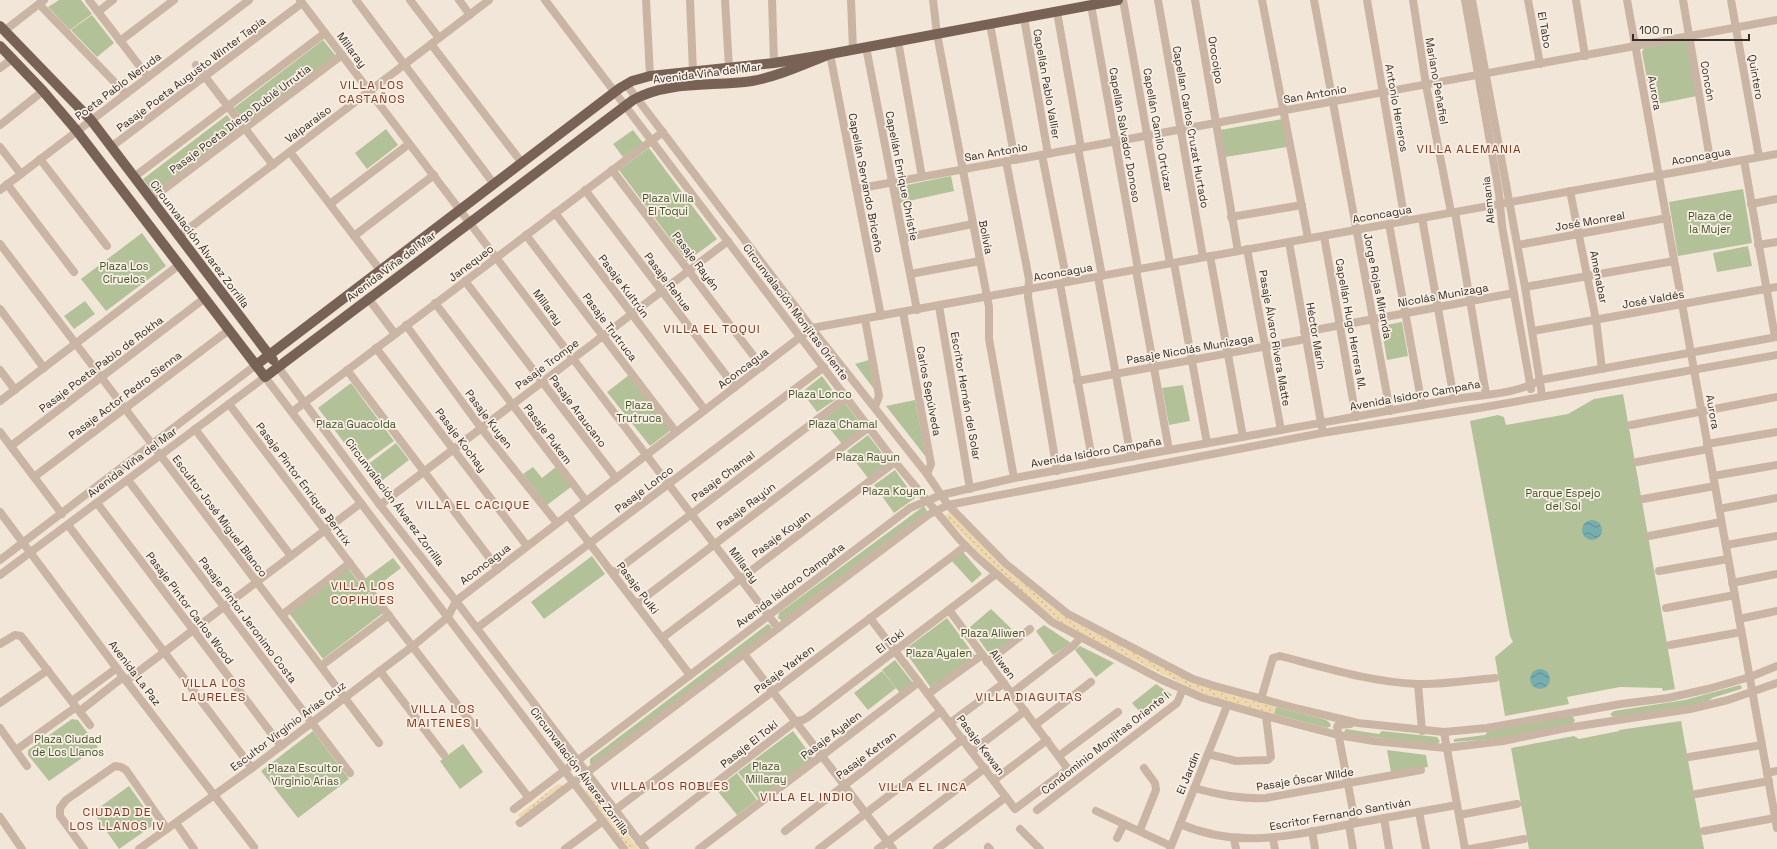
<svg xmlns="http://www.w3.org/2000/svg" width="1777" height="849" font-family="'Space Grotesk',sans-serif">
  <defs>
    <pattern id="sand-dots" width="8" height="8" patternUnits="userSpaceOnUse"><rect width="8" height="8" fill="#efd8ad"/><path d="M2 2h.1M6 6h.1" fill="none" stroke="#ceba95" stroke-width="1.8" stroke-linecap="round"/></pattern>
    <pattern id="water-waves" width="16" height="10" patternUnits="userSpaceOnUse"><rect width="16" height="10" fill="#77adaf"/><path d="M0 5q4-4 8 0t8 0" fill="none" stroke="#628d8e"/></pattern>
  </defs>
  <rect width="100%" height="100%" fill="#f2e6d8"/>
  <g fill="#b3c198">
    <path d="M59 0H81L92 14 70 30 48 7Z"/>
    <path d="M92 15 114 43 97 57 71 30Z"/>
    <path d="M323 40 336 56 247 124 234 108Z"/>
    <path d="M1687 40 1697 96 1652 105 1642 52 1644 48Z"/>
    <path d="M227 115 238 129 153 193 143 179Z"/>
    <path d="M1282 119 1287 147 1225 157 1220 130Z"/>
    <path d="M386 129 398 145 367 169 355 153Z"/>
    <path d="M633 130 643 143 623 157 613 144Z"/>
    <path d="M649 148 717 239 687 261 619 170Z"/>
    <path d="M951 176 954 191 900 203 897 187Z"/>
    <path d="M1743 189 1752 243 1678 256 1669 202Z"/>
    <path d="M142 233 166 266 106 311 81 279Z"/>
    <path d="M1748 246 1752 266 1717 272 1713 253Z"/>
    <path d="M85 301 95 314 74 329 64 316Z"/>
    <path d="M1402 322 1408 356 1387 360 1381 326Z"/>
    <path d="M869 360 874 389 855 364Z"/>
    <path d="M629 375 671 430 650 446 607 392Z"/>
    <path d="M822 376 838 398 817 412 802 392Z"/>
    <path d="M351 383 394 441 361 465 318 408Z"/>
    <path d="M1183 385 1190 421 1169 425 1162 388Z"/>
    <path d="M1623 394 1675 689 1663 691 1662 688 1620 687 1567 697 1569 704 1505 716 1495 657 1513 642 1510 636 1470 421 1498 415 1504 417 1506 425 1568 414 1594 399Z"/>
    <path d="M915 400 926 457 886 406Z"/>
    <path d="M845 403 863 427 842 444 823 420Z"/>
    <path d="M868 435 889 462 868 478 847 451Z"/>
    <path d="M396 443 409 460 379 483 366 466Z"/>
    <path d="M533 467 542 478 556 467 571 487 547 505 523 474Z"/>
    <path d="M895 470 915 498 894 513 874 485Z"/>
    <path d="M924 506 927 511 782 621 778 618 779 613Z"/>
    <path d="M963 552 982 574 972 583 951 560Z"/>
    <path d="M592 556 605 574 544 619 531 602Z"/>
    <path d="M393 558 401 568 368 593 383 613 323 659 289 613 348 568 359 583Z"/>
    <path d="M991 609 1018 635 990 655 970 627Z"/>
    <path d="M947 618 975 656 931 688 904 650Z"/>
    <path d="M768 624 771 626V630L592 765 590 764V759Z"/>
    <path d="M1044 625 1071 643 1053 655 1036 631Z"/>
    <path d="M1080 646 1114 663 1096 677 1075 650Z"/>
    <path d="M895 660 913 683 900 693 882 670Z"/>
    <path d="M882 671 896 688 868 710 854 693Z"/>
    <path d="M1156 684 1172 695 1144 717 1132 703Z"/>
    <path d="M1740 685 1742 687 1741 689 1712 698C1705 708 1630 715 1613 717L1610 714 1614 711 1685 700Z"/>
    <path d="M1276 707 1326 720 1330 723 1331 726 1327 728 1274 714Z"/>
    <path d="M1572 716 1575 720 1573 724 1501 738 1454 742V739L1485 735 1488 731Z"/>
    <path d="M72 719 78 720 98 747 49 781 28 755V750Z"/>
    <path d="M1681 721 1704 849H1529L1511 748 1574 736 1579 739 1619 731V730Z"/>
    <path d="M1346 729 1379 734 1382 731 1437 737 1440 741 1437 744 1357 735 1344 732Z"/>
    <path d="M313 731 349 779 298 818 261 771Z"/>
    <path d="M793 731 813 758 759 800 738 772Z"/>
    <path d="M463 744 483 772 460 789 440 761Z"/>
    <path d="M1387 750 1426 755 1428 767 1391 772Z"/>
    <path d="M737 773 757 800 737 815 716 789Z"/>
    <path d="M129 786 153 820 152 826 119 849 93 812Z"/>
  </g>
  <g fill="url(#sand-dots)">
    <path d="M950 512 1005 569 1068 619 1190 681 1231 695 1276 707 1274 714 1219 700 1191 688 1069 628 1047 613 997 572 945 516Z"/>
    <path d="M558 784 562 785 563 789 516 825 514 822 520 818 518 815Z"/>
    <path d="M589 787 594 791 638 849H629L586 793V789Z"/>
  </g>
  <g fill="url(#water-waves)">
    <circle cx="1592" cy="530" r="10"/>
    <circle cx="1540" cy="679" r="10"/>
  </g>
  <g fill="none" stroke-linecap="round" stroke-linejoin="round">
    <g stroke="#cab5a4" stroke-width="8">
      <path d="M89 0 148 77"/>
      <path d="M300 0 778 628"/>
      <path d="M356 0 494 184"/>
      <path d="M410 0 439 38"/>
      <path d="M459 0 470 15"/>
      <path d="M545 0 895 462 960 540 978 558 1052 622 1160 679 1203 698 1266 716 1338 735 1374 741 1446 748 1503 741 1566 728 1690 709 1728 700 1777 683"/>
      <path d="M646 0 650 76"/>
      <path d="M690 0 693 71"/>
      <path d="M725 0 729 68"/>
      <path d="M772 0 774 63"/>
      <path d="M851 0 853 50"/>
      <path d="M933 0 937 34 989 307V339L1014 478"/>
      <path d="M1123 0 1170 263"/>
      <path d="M1158 0 1203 257"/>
      <path d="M1195 0 1238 251"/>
      <path d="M1262 0 1308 238"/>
      <path d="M1314 0 1390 411"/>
      <path d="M1367 0 1405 221"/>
      <path d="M1413 0 1426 85 1451 212"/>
      <path d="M1465 0 1499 193 1502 226 1531 389"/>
      <path d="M1472 0 1525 287 1542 395"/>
      <path d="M1528 0 1540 64"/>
      <path d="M1576 0 1585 56"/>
      <path d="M1627 0 1777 828"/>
      <path d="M1683 0 1711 165"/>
      <path d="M1731 0 1759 157"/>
      <path d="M39 4 126 94"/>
      <path d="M1091 5 1138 269"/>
      <path d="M98 12 113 0"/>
      <path d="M1057 12 1081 148"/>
      <path d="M1024 18 1048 154"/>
      <path d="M990 24 1015 160"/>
      <path d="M4 31 44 0"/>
      <path d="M120 41 174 0"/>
      <path d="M898 41 922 177"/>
      <path d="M431 44 522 163"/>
      <path d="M866 47 917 310"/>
      <path d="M830 54 881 316"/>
      <path d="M196 65 273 165"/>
      <path d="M0 68 12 59"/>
      <path d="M626 84 820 339 927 474 948 505 1006 564 1068 614 1193 679 1215 686 1299 709 1358 723 1444 732 1487 728 1621 704 1668 698 1708 689 1750 677 1777 666"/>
      <path d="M0 125 43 91"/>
      <path d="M0 147 21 174"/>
      <path d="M111 147 302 3"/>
      <path d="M1078 148 1102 276"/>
      <path d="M290 152 380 270"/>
      <path d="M1042 155 1067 282"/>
      <path d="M40 159 107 246"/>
      <path d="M1744 160 1775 337"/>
      <path d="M1006 161 1029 279 1028 297 1057 471"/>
      <path d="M612 170 762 367"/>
      <path d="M134 177 325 33"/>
      <path d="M7 184 74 272"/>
      <path d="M856 189 1777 20"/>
      <path d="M0 190 249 0"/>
      <path d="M585 190 735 387"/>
      <path d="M1570 191 1596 320 1602 369"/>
      <path d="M151 199 342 55"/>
      <path d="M330 204 409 144"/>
      <path d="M1751 204 1777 199"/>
      <path d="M1455 212 1486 394"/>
      <path d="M555 213 705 410"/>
      <path d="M1231 217 1302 205"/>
      <path d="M1422 218 1454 399"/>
      <path d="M1389 224 1422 405"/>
      <path d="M526 235 676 432"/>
      <path d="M179 236 489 0"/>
      <path d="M354 236 434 175"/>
      <path d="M1324 236 1356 417"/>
      <path d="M903 238 973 224"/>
      <path d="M1289 242 1322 428"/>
      <path d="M0 244 379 743"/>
      <path d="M1518 245 1667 218"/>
      <path d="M1758 245 1777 242"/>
      <path d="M1247 249 1281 430"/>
      <path d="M1210 256 1243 437"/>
      <path d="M1174 263 1207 443"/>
      <path d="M1136 270 1169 450"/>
      <path d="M910 274 980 261"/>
      <path d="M1098 277 1131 457"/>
      <path d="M465 281 616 478"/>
      <path d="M1060 284 1093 464"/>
      <path d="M1525 287 1674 261"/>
      <path d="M368 298 395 334"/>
      <path d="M435 303 586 501"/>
      <path d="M939 306 970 489"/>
      <path d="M0 309 44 368"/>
      <path d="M903 312 931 464 927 474"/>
      <path d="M865 319 879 396 875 407"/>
      <path d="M406 325 481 428 557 523"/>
      <path d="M1533 331 1777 287"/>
      <path d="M1304 332 1514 293"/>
      <path d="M376 348 527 546"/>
      <path d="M278 367 380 505 456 601 645 849"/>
      <path d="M0 370 15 390"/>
      <path d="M347 370 498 569"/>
      <path d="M1077 381 1306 339"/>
      <path d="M0 401 179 265"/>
      <path d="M229 404 361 578"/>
      <path d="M292 412 663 132"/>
      <path d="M1631 425 1777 397"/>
      <path d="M195 429 291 556"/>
      <path d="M0 432 62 514"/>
      <path d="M1707 444 1777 432"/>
      <path d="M11 446 205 298"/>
      <path d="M1637 462 1708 449"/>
      <path d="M1713 476 1777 465"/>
      <path d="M34 477 229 330"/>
      <path d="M128 480 350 773"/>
      <path d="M1643 499 1715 486"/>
      <path d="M97 503 281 746"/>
      <path d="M380 505 728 241"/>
      <path d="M1719 509 1777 498"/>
      <path d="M0 512 124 678 254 847"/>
      <path d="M568 515 690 675"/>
      <path d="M68 525 252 768"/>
      <path d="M1649 536 1721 522"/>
      <path d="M1726 545 1777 536"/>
      <path d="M0 560 256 365"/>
      <path d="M1659 571 1728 559"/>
      <path d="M613 573 847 397"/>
      <path d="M0 575 265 377 624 849"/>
      <path d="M1732 583 1777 574"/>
      <path d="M373 595 529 798"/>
      <path d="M636 604 869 427"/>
      <path d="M1666 608 1735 595"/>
      <path d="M282 615 350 563"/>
      <path d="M870 618 1015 809 1068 769 949 610"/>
      <path d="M1739 619 1777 611"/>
      <path d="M477 628 824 367"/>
      <path d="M662 638 895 462"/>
      <path d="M0 644 15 635 21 636 90 725"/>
      <path d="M1670 645 1741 632"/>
      <path d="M744 654 893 849"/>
      <path d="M987 662 1030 629"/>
      <path d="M321 666 389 615"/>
      <path d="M380 671 444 755"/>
      <path d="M126 681 361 503"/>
      <path d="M1418 684 1422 731"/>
      <path d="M1012 693 1074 645 1080 638"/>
      <path d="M928 694 982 655"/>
      <path d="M1261 699 1273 658 1280 656C1326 668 1371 682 1418 684 1444 685 1470 680 1495 678"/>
      <path d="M72 701 117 668"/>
      <path d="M0 703 48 670"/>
      <path d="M80 711 123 677"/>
      <path d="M950 723 1004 683"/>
      <path d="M1350 724 1338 725 1337 727 1354 816 1352 824"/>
      <path d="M1035 725 1091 682"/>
      <path d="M0 728 27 766"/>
      <path d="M1444 732 1465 849"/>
      <path d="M16 750 76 707"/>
      <path d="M972 751 1025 711"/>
      <path d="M1208 754 1236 761 1268 760 1271 757 1266 716"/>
      <path d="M1059 756 1118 712"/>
      <path d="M1689 757 1762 745"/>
      <path d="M1767 773 1777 771"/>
      <path d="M994 780 1047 740"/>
      <path d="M1194 788C1220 795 1240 799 1266 798L1421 770"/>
      <path d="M1696 794 1769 781"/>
      <path d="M514 809 910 508 941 495 1014 478 1454 399C1480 395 1518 394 1540 380L1777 337"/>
      <path d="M615 810 966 546"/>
      <path d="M1037 810 1177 703 1183 689"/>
      <path d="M1096 811 1171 846"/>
      <path d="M1419 812 1426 849"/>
      <path d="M1459 815 1517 804"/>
      <path d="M0 817 22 849"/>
      <path d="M1384 818 1389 849"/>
      <path d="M176 823 194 849"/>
      <path d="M520 823 928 515 948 505 1322 433 1485 407 1777 355"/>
      <path d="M1180 824C1239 849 1287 836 1346 825 1383 818 1420 812 1457 805"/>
      <path d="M1349 825 1353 849"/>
      <path d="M1020 829 1040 849"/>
      <path d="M1140 830 1156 790 1155 783 1144 768"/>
      <path d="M785 831 941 711"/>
      <path d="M1312 831 1315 849"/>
      <path d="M1704 831 1775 818"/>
      <path d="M1117 838 1124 824"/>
      <path d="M1234 839 1236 849"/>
      <path d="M1273 839 1275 849"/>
      <path d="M639 842 796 721 803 720 808 717 996 574"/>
      <path d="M988 847 990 849"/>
      <path d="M84 849 60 816V808L66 800 115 766 121 767 126 770 167 829"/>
      <path d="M139 849 252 768 413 646 448 617 456 601 812 328 1777 154"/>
      <path d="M565 849 603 821"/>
      <path d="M699 849 919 682"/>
      <path d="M819 849 963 739"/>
      <path d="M878 849 985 768"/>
      <path d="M937 849 1006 797"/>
      <path d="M1170 849 1227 706"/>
      <path d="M1470 849 1524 839"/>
    </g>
    <g stroke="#786256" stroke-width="10">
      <path d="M0 26 91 120 273 360"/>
      <path d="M0 46 43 91 77 131 265 377 633 100C669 80 713 87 752 81 779 76 804 64 830 54"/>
      <path d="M256 365 620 88 632 81 650 76 774 63 830 54 1118 0"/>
    </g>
  </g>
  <g text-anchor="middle" stroke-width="3.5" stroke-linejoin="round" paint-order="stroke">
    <g font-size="11" fill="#352b26" stroke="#f9f0e5">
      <text transform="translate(1545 30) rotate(80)" y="4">El Tabo</text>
      <text transform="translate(352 50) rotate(53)" y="4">Millaray</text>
      <text transform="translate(1216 60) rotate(81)" y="4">Orocoipo</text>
      <text transform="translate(707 73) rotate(-7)" y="4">Avenida Viña del Mar</text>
      <text transform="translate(191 74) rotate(-37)" y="4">Pasaje Poeta Augusto Winter Tapia</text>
      <text transform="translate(1756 77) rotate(80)" y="4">Quintero</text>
      <text transform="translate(1437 81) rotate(80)" y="4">Mariano Peñafiel</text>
      <text transform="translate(1708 81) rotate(80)" y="4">Concón</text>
      <text transform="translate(1047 84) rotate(80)" y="4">Capellán Pablo Vallier</text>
      <text transform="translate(118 86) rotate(-37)" y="4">Poeta Pablo Neruda</text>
      <text transform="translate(1655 93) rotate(80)" y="4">Aurora</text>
      <text transform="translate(1315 94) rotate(-10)" y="4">San Antonio</text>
      <text transform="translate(1397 108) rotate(80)" y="4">Antonio Herreros</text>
      <text transform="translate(240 119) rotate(-37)" y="4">Pasaje Poeta Diego Dublé Urrutia</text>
      <text transform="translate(308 124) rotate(-37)" y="4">Valparaíso</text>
      <text transform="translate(1191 127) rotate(80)" y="4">Capellan Carlos Cruzat Hurtado</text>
      <text transform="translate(1158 130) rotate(80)" y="4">Capellán Camilo Ortúzar</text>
      <text transform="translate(1125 135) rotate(80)" y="4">Capellán Salvador Donoso</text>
      <text transform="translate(996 152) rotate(-10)" y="4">San Antonio</text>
      <text transform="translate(1701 156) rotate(-10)" y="4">Aconcagua</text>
      <text transform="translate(902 176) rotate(79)" y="4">Capellán Enrique Christie</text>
      <text transform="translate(866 183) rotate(79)" y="4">Capellán Servando Briceño</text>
      <text transform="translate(1488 200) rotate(-96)" y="4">Alemania</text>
      <text transform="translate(1382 214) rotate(-10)" y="4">Aconcagua</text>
      <text transform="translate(1590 221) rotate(-10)" y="4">José Monreal</text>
      <text transform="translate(986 237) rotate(79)" y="4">Bolivia</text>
      <text transform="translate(200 244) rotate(53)" y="4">Circunvalación Álvarez Zorrilla</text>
      <text transform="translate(696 261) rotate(53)" y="4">Pasaje Rayén</text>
      <text transform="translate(471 263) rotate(-37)" y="4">Janequeo</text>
      <text transform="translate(391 266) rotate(-37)" y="4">Avenida Viña del Mar</text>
      <text transform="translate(1063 272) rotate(-10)" y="4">Aconcagua</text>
      <text transform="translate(1599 277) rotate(79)" y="4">Amenabar</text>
      <text transform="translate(668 282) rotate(53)" y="4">Pasaje Rehue</text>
      <text transform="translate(624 286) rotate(53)" y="4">Pasaje Kultrún</text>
      <text transform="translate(1378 286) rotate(79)" y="4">Jorge Rojas Miranda</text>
      <text transform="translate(1443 295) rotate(-10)" y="4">Nicolás Munizaga</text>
      <text transform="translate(1653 299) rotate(-10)" y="4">José Valdés</text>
      <text transform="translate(548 307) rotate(53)" y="4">Millaray</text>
      <text transform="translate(796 312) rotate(53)" y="4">Circunvalación Monjitas Oriente</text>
      <text transform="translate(1351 324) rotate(80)" y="4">Capellán Hugo Herrera M.</text>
      <text transform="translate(610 327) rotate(53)" y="4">Pasaje Trutruca</text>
      <text transform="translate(1316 336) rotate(80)" y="4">Héctor Marín</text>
      <text transform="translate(1275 338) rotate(80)" y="4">Pasaje Álvaro Rivera Matte</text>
      <text transform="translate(1190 349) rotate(-10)" y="4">Pasaje Nicolás Munizaga</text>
      <text transform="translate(101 364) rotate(-37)" y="4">Pasaje Poeta Pablo de Rokha</text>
      <text transform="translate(547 364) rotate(-37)" y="4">Pasaje Trompe</text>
      <text transform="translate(743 368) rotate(-37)" y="4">Aconcagua</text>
      <text transform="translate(929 391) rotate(79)" y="4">Carlos Sepúlveda</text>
      <text transform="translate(125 395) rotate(-37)" y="4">Pasaje Actor Pedro Sienna</text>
      <text transform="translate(1415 395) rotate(-10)" y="4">Avenida Isidoro Campaña</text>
      <text transform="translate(966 396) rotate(80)" y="4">Escritor Hernán del Solar</text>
      <text transform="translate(578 411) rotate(53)" y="4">Pasaje Araucano</text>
      <text transform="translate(1713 412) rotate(80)" y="4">Aurora</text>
      <text transform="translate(489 419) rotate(53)" y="4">Pasaje Kuyen</text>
      <text transform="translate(548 434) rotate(53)" y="4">Pasaje Pukem</text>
      <text transform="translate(461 440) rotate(53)" y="4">Pasaje Kochay</text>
      <text transform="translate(1096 452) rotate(-10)" y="4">Avenida Isidoro Campaña</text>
      <text transform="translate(132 462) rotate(-37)" y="4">Avenida Viña del Mar</text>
      <text transform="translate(723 476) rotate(-37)" y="4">Pasaje Chamal</text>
      <text transform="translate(304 484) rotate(53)" y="4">Pasaje Pintor Enrique Bertrix</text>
      <text transform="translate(644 489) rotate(-37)" y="4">Pasaje Lonco</text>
      <text transform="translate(395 502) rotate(53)" y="4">Circunvalación Álvarez Zorrilla</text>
      <text transform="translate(746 506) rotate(-37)" y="4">Pasaje Rayún</text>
      <text transform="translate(220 516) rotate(53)" y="4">Escultor José Miguel Blanco</text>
      <text transform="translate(781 534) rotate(-37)" y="4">Pasaje Koyan</text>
      <text transform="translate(485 564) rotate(-37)" y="4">Aconcagua</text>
      <text transform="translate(744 565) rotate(53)" y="4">Millaray</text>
      <text transform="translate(790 585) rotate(-37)" y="4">Avenida Isidoro Campaña</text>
      <text transform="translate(638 588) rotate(53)" y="4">Pasaje Pulki</text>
      <text transform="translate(190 608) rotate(53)" y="4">Pasaje Pintor Carlos Wood</text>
      <text transform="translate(248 620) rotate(53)" y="4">Pasaje Pintor Jeronimo Costa</text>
      <text transform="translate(890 641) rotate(-37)" y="4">El Toki</text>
      <text transform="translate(1003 664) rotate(52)" y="4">Aliwen</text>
      <text transform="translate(784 669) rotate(-37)" y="4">Pasaje Yarken</text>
      <text transform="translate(135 673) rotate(53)" y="4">Avenida La Paz</text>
      <text transform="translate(288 726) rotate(-37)" y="4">Escultor Virginio Arias Cruz</text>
      <text transform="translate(831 735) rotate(-37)" y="4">Pasaje Ayalen</text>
      <text transform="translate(1105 743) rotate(-38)" y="4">Condominio Monjitas Oriente I</text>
      <text transform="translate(749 744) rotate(-38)" y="4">Pasaje El Toki</text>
      <text transform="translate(981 745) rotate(53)" y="4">Pasaje Kewan</text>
      <text transform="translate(866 755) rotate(-37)" y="4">Pasaje Ketran</text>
      <text transform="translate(580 771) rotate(53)" y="4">Circunvalación Álvarez Zorrilla</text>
      <text transform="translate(1188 773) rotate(-68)" y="4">El Jardín</text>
      <text transform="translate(1305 779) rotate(-9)" y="4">Pasaje Óscar Wilde</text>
      <text transform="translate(1340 814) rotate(-10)" y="4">Escritor Fernando Santiván</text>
    </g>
    <g font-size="11" fill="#445429" stroke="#f9f0e5">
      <text x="668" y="202">Plaza Villa<tspan x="668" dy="13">El Toqui</tspan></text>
      <text x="1710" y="220">Plaza de<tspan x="1710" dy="13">la Mujer</tspan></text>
      <text x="124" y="270">Plaza Los<tspan x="124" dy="13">Ciruelos</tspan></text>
      <text x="820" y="398">Plaza Lonco</text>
      <text x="639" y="409">Plaza<tspan x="639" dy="13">Trutruca</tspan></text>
      <text x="356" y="428">Plaza Guacolda</text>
      <text x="843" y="428">Plaza Chamal</text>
      <text x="868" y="461">Plaza Rayun</text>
      <text x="894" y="495">Plaza Koyan</text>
      <text x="1563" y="497">Parque Espejo<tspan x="1563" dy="13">del Sol</tspan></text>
      <text x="993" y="637">Plaza Aliwen</text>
      <text x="939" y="657">Plaza Ayalen</text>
      <text x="68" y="743">Plaza Ciudad<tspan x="68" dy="13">de Los Llanos</tspan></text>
      <text x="766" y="770">Plaza<tspan x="766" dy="13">Millaray</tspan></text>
      <text x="305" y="772">Plaza Escultor<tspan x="305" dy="13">Virginio Arias</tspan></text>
    </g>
    <g font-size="12" letter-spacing="1" fill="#86361d" stroke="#f9f0e5">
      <text x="372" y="89">VILLA LOS<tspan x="372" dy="14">CASTAÑOS</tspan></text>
      <text x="1469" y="153">VILLA ALEMANIA</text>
      <text x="712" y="333">VILLA EL TOQUI</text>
      <text x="473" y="509">VILLA EL CACIQUE</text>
      <text x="363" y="590">VILLA LOS<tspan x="363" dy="14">COPIHUES</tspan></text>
      <text x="214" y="687">VILLA LOS<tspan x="214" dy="14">LAURELES</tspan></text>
      <text x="1029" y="701">VILLA DIAGUITAS</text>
      <text x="443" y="713">VILLA LOS<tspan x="443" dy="14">MAITENES I</tspan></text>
      <text x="670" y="790">VILLA LOS ROBLES</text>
      <text x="923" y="791">VILLA EL INCA</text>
      <text x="807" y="801">VILLA EL INDIO</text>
      <text x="117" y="816">CIUDAD DE<tspan x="117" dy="14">LOS LLANOS IV</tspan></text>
    </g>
  </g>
  <path d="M1633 34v6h116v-6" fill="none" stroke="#352b26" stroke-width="2"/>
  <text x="1639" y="34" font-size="12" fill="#352b26" stroke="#f9f0e5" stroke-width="3" paint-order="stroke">100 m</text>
</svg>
